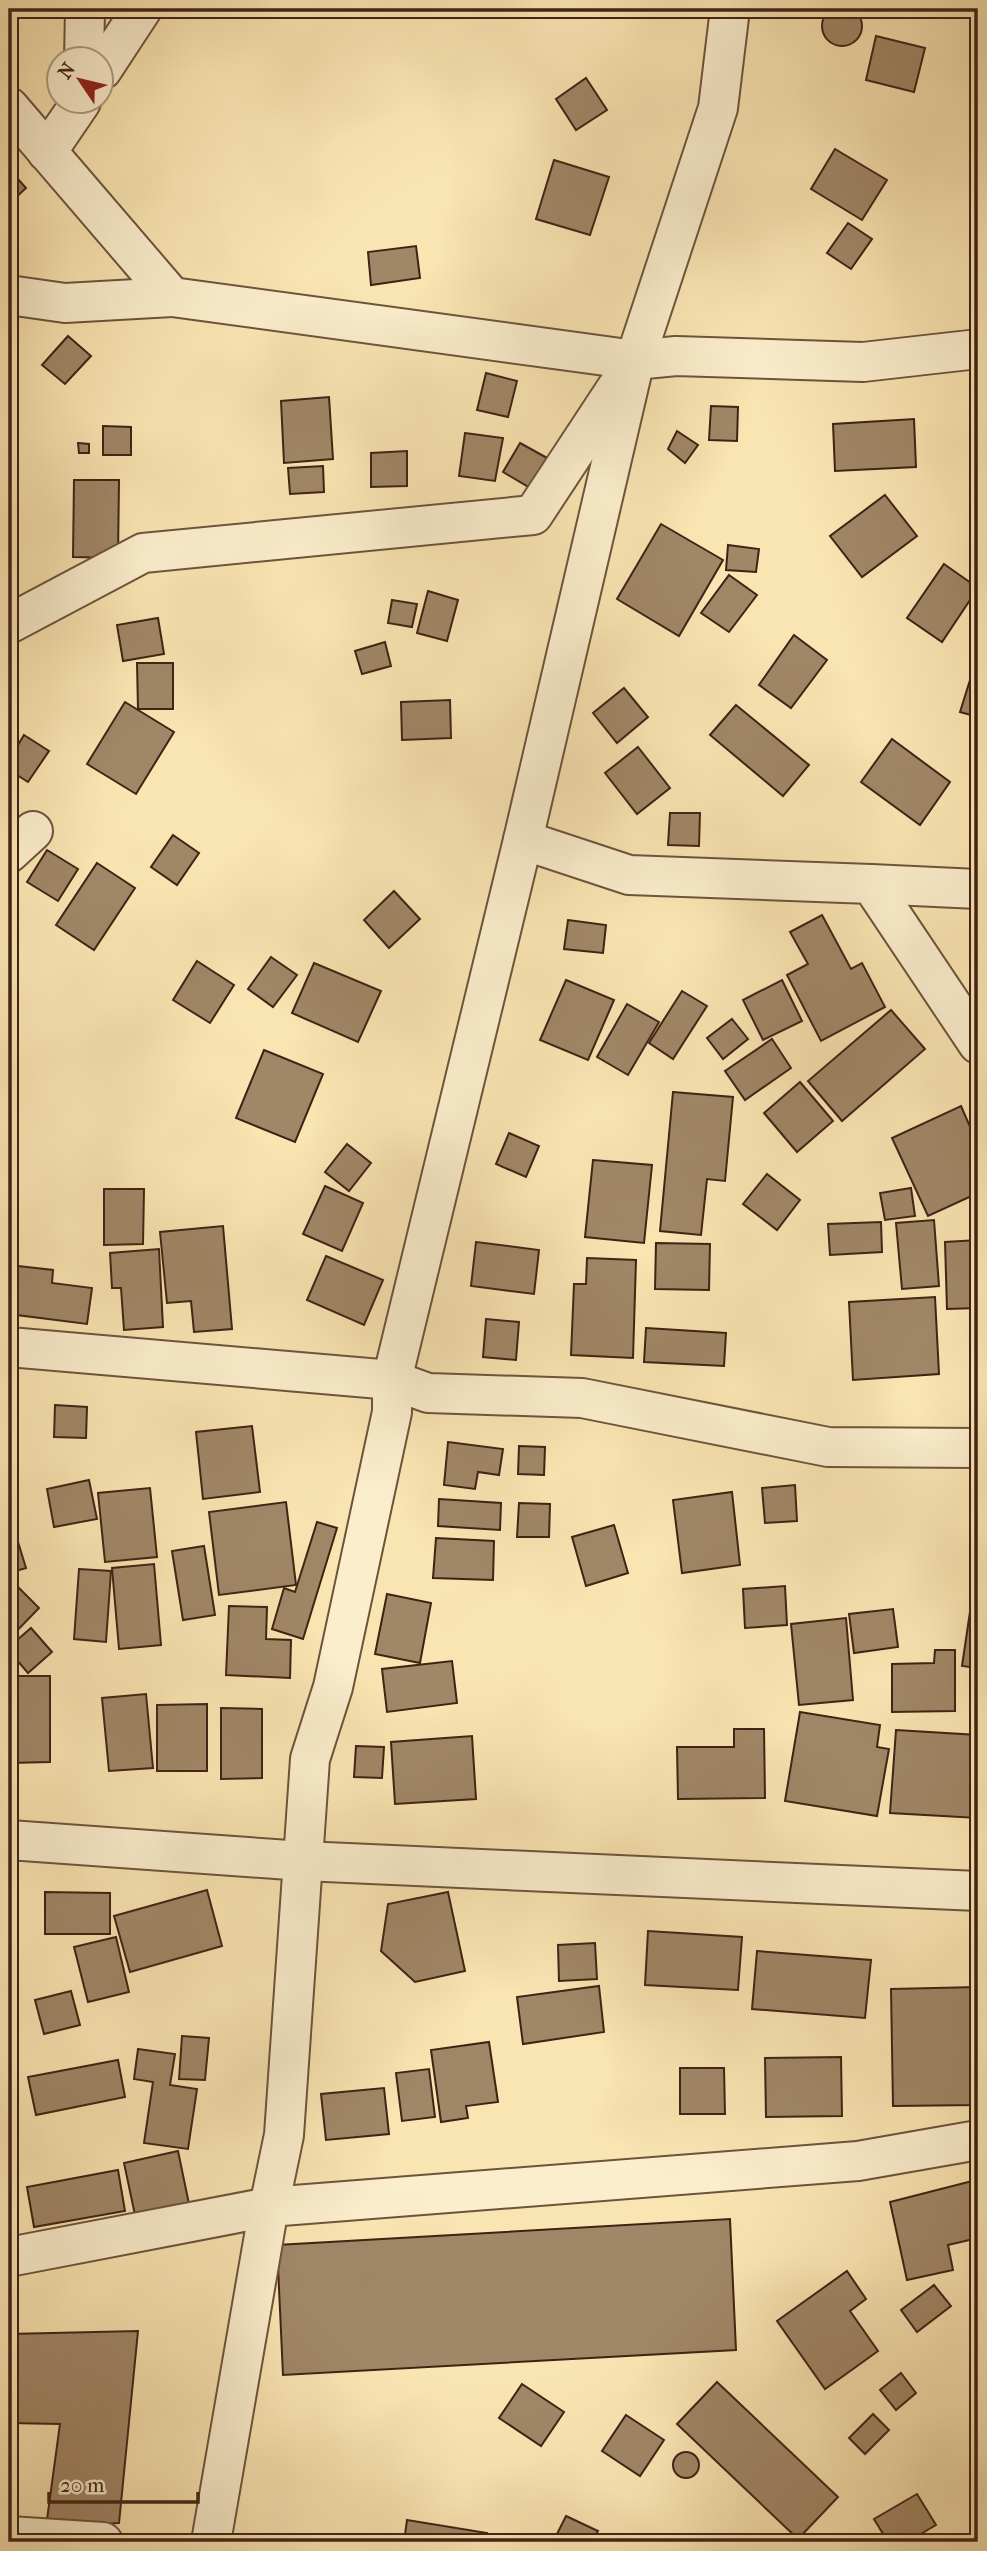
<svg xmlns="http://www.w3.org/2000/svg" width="987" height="2551" font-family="'IM FELL French Canon',serif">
  <rect width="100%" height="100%" fill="#f9e5b2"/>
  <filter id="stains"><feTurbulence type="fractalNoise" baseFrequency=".00286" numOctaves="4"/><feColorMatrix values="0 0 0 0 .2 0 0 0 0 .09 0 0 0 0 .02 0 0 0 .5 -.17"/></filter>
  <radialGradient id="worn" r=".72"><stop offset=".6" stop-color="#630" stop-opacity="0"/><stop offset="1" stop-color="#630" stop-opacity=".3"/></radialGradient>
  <g fill="#a08767" stroke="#402215" stroke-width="2">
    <circle cx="842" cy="26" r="20"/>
    <path d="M876 36 925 48 914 92 866 80Z"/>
    <path d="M586 78 607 110 576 130 556 99Z"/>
    <path d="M835 149 887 180 862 220 811 189Z"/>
    <path d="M554 160 609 177 590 235 536 219Z"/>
    <path d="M9 169 26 188 9 204Z"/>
    <path d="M848 223 872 239 851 269 827 253Z"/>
    <path d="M416 246 420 278 371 285 368 252Z"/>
    <path d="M68 336 91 356 65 384 42 365Z"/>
    <path d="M486 373 517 381 508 417 477 410Z"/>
    <path d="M329 397 333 459 284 463 281 401Z"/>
    <path d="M711 406 738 407 737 441 709 440Z"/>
    <path d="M914 419 916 467 835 471 833 424Z"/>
    <path d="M103 426 131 427V455H103Z"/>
    <path d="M677 431 698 445 685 463 668 449Z"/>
    <path d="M465 433 503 438 495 481 459 476Z"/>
    <path d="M78 443 89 444V453H79Z"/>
    <path d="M520 443 549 459 532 489 503 472Z"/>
    <path d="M407 451V486L371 487V453Z"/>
    <path d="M323 466 324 492 290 494 288 468Z"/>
    <path d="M74 480H119L118 558 73 557Z"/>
    <path d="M885 495 917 536 862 577 830 536Z"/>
    <path d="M661 524 723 560 679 636 617 599Z"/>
    <path d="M728 545 759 549 756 572 726 570Z"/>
    <path d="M944 564 978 588 942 642 907 618Z"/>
    <path d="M729 575 757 595 729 632 701 613Z"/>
    <path d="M428 591 458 600 447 641 417 633Z"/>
    <path d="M392 600 417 604 412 627 388 623Z"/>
    <path d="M158 618 164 654 123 661 117 625Z"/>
    <path d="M794 635 827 660 791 708 759 685Z"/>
    <path d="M385 642 391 666 362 674 355 651Z"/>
    <path d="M137 663H173V709H138Z"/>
    <path d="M970 680 978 683V717L960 712Z"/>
    <path d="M624 688 648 717 617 743 593 713Z"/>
    <path d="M450 700 451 738 402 740 401 702Z"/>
    <path d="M125 702 174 732 136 794 87 764Z"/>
    <path d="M736 705 809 765 783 796 710 735Z"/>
    <path d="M24 735 49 751 28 782 9 770V760Z"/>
    <path d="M892 739 950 782 920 825 861 782Z"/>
    <path d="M638 747 670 788 637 814 605 773Z"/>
    <path d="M670 813H700L699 846 668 845Z"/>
    <path d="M173 835 199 853 177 885 151 867Z"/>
    <path d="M47 850 78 869 58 901 27 882Z"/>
    <path d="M97 863 135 888 94 950 56 925Z"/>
    <path d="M394 891 420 919 389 948 364 920Z"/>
    <path d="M822 915 851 969 862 963 885 1007 821 1041 787 975 808 964 790 932Z"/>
    <path d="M568 920 606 925 603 953 564 949Z"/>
    <path d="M271 957 297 975 273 1007 248 989Z"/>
    <path d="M197 961 234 985 210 1023 173 1000Z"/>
    <path d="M314 963 381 991 358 1042 292 1013Z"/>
    <path d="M566 980 614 1000 588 1060 540 1040Z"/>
    <path d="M782 980 802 1021 763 1040 743 1000Z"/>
    <path d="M682 991 707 1006 673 1059 649 1043Z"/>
    <path d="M627 1004 659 1022 628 1075 597 1057Z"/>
    <path d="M891 1010 925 1049 842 1121 808 1081Z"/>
    <path d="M732 1019 748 1039 723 1059 707 1038Z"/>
    <path d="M772 1039 791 1068 745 1100 725 1071Z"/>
    <path d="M264 1050 323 1074 295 1142 236 1118Z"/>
    <path d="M800 1082 833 1121 797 1152 764 1113Z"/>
    <path d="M673 1092 733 1097 725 1181 707 1179 701 1235 660 1231Z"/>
    <path d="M961 1106 978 1145V1193L928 1216 892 1138Z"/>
    <path d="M509 1133 539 1146 526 1177 496 1164Z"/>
    <path d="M347 1144 371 1163 349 1191 325 1172Z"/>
    <path d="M593 1160 652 1165 644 1243 585 1237Z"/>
    <path d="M767 1174 800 1200 777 1230 743 1204Z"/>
    <path d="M325 1186 363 1203 342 1251 303 1234Z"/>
    <path d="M911 1188 915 1216 885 1220 880 1193Z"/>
    <path d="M104 1189H144L143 1244 104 1245Z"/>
    <path d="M934 1220 939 1286 902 1289 896 1223Z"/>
    <path d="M881 1222 882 1252 830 1255 828 1224Z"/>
    <path d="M223 1226 232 1329 194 1332 191 1301 167 1303 160 1232Z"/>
    <path d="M978 1240V1308L947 1309 945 1242Z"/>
    <path d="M476 1242 539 1250 534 1294 471 1286Z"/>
    <path d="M656 1243 710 1244 709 1290 655 1289Z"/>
    <path d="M159 1249 163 1327 124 1330 121 1288H112L110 1253Z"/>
    <path d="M326 1256 383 1280 364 1325 307 1300Z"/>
    <path d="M587 1258 636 1260 633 1358 571 1355 574 1284H586Z"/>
    <path d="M9 1265 53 1270 52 1283 92 1288 87 1324 9 1314Z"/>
    <path d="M935 1297 939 1374 853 1380 849 1302Z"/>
    <path d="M486 1319 519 1322 516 1360 483 1357Z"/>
    <path d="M646 1328 726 1333 724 1366 644 1362Z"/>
    <path d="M55 1405 87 1407 86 1438 54 1437Z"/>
    <path d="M252 1426 260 1492 203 1499 196 1432Z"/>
    <path d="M9 1436 16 1498 9 1499Z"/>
    <path d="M448 1442 503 1449 499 1475 478 1472 475 1489 444 1485Z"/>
    <path d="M519 1446 545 1447 544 1475 518 1474Z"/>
    <path d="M89 1480 97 1519 54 1527 47 1489Z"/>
    <path d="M795 1485 797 1521 765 1523 762 1488Z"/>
    <path d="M150 1488 157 1557 105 1562 98 1493Z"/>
    <path d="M732 1492 740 1565 682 1573 673 1500Z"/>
    <path d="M439 1499 501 1503 500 1530 438 1526Z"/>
    <path d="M286 1502 296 1585 219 1595 209 1512Z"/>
    <path d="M519 1503 550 1504 549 1537H517Z"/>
    <path d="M317 1522 337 1528 303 1639 272 1629 284 1588 295 1592Z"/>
    <path d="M614 1525 628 1573 586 1586 572 1537Z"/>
    <path d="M15 1532 26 1568 9 1573V1534Z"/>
    <path d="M436 1538 494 1541 493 1580 433 1578Z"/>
    <path d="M204 1546 215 1615 183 1620 172 1551Z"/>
    <path d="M972 1555H978V1603L975 1604Z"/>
    <path d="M154 1564 161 1645 119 1649 112 1568Z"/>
    <path d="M79 1569 111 1571 106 1642 74 1639Z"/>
    <path d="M10 1579 39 1608 9 1639V1580Z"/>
    <path d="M785 1586 787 1625 745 1628 743 1589Z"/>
    <path d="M387 1594 431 1603 420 1663 375 1654Z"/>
    <path d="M971 1605 978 1606V1668L962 1666Z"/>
    <path d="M229 1606 267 1607 266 1639 291 1640 290 1678 226 1675Z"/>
    <path d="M893 1609 898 1647 854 1653 849 1614Z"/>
    <path d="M846 1618 853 1700 799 1705 791 1624Z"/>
    <path d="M31 1628 52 1652 28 1673 9 1651V1647Z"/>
    <path d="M935 1650H955V1711L892 1712V1664L934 1663Z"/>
    <path d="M452 1661 457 1703 387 1712 382 1669Z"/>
    <path d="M9 1676H50V1762L9 1763Z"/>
    <path d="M146 1694 153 1768 109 1771 102 1698Z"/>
    <path d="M207 1704V1771H157V1705Z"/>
    <path d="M221 1708 262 1709V1778L221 1779Z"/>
    <path d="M800 1712 880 1725 877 1747 889 1749 877 1816 785 1801Z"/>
    <path d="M734 1729H764L765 1798 678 1799 677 1747H734Z"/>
    <path d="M896 1730 978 1735V1818L890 1813Z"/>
    <path d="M472 1736 476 1799 395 1804 391 1742Z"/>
    <path d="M356 1746 384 1747 382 1778 354 1777Z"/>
    <path d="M207 1890 222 1946 130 1972 114 1916Z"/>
    <path d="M45 1892 110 1893V1934H45Z"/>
    <path d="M448 1892 465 1971 415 1982 381 1951 388 1904Z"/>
    <path d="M648 1931 742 1937 738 1990 645 1985Z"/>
    <path d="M116 1937 129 1992 88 2002 74 1947Z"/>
    <path d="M595 1943 597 1979 559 1981 558 1945Z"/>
    <path d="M757 1951 871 1960 865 2018 752 2009Z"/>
    <path d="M599 1986 604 2032 523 2044 517 1997Z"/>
    <path d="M978 1987V2105L893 2106 891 1989Z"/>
    <path d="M71 1991 80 2025 44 2034 35 2000Z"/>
    <path d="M182 2036 209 2038 205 2080 179 2079Z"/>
    <path d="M489 2042 498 2102 466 2106 468 2118 441 2122 431 2050Z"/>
    <path d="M138 2049 175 2054 170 2085 197 2089 188 2149 144 2143 153 2082 134 2079Z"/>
    <path d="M841 2057 842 2116 766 2117 765 2058Z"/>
    <path d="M118 2060 125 2097 36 2115 28 2077Z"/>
    <path d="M680 2068H724L725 2114H680Z"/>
    <path d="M429 2069 435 2117 402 2121 396 2073Z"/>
    <path d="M384 2088 389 2134 326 2140 321 2094Z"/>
    <path d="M9 2126H12L18 2220H9Z"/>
    <path d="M178 2151 189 2204 135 2215 124 2163Z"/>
    <path d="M118 2170 125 2211 34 2227 27 2187Z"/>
    <path d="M976 2180 978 2238 948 2245 953 2270 907 2280 890 2202Z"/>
    <path d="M730 2219 736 2350 283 2375 277 2245Z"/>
    <path d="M847 2271 866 2299 850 2311 878 2351 825 2389 777 2321Z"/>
    <path d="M934 2285 951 2306 917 2332 901 2310Z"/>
    <path d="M138 2331 119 2523 46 2527 60 2424 9 2423V2334Z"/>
    <path d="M901 2373 916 2393 896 2410 880 2390Z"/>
    <path d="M717 2382 838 2497 798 2539 677 2424Z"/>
    <path d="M522 2384 564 2412 541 2446 499 2418Z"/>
    <path d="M873 2414 889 2430 865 2454 849 2438Z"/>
    <path d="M626 2415 664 2440 640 2476 602 2451Z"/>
    <circle cx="686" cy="2465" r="13"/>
    <path d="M917 2494 936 2525 907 2542H888L874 2519Z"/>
    <path d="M566 2516 598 2531 592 2542H553Z"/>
    <path d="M407 2520 487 2533 485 2542H404Z"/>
  </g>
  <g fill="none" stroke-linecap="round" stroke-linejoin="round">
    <g stroke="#6e533c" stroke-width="42">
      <g id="street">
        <path d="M84 60 85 9"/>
        <path d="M102 70 142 9"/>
        <path d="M9 107 172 297 635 360 523 840 629 875 871 884 978 1044"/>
        <path d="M47 152 81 102"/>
        <path d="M9 295 65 303 172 297"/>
        <path d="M635 360 718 108 730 9"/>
        <path d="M9 624 143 553 533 515 635 360 676 356 863 362 978 349"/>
        <path d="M9 853 33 831"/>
        <path d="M871 884 978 889"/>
        <path d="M9 1347 392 1380 428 1393 582 1398 828 1447 978 1448"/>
        <path d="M9 1840 303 1861 978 1891"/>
        <path d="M9 2257 269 2207 858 2161 978 2140"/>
        <path d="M9 2536 103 2542"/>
        <path d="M211 2542 269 2207 284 2135 310 1759 333 1687 392 1412V1380L523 840"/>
      </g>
    </g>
    <use href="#street" stroke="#fbeecd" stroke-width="38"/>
  </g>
  <rect width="987" height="2551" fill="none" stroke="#f9e5b2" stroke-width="35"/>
  <rect x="10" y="10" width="966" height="2530" fill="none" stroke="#402215" stroke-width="3.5"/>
  <rect x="18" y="18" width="952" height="2516" fill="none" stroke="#402215" stroke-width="2"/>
  <g transform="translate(80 80) rotate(305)"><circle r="33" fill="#fbeecd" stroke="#b09c83" stroke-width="2"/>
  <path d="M0-5L12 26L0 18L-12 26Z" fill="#8f2418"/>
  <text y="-10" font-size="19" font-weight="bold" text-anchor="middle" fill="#402215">N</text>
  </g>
  <path d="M49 2492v10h149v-10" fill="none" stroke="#402215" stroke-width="3.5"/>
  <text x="60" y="2492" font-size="21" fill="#402215" stroke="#fbeecd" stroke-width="5" paint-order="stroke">20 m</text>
  <rect width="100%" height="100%" filter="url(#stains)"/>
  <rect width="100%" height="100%" fill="url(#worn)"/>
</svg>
